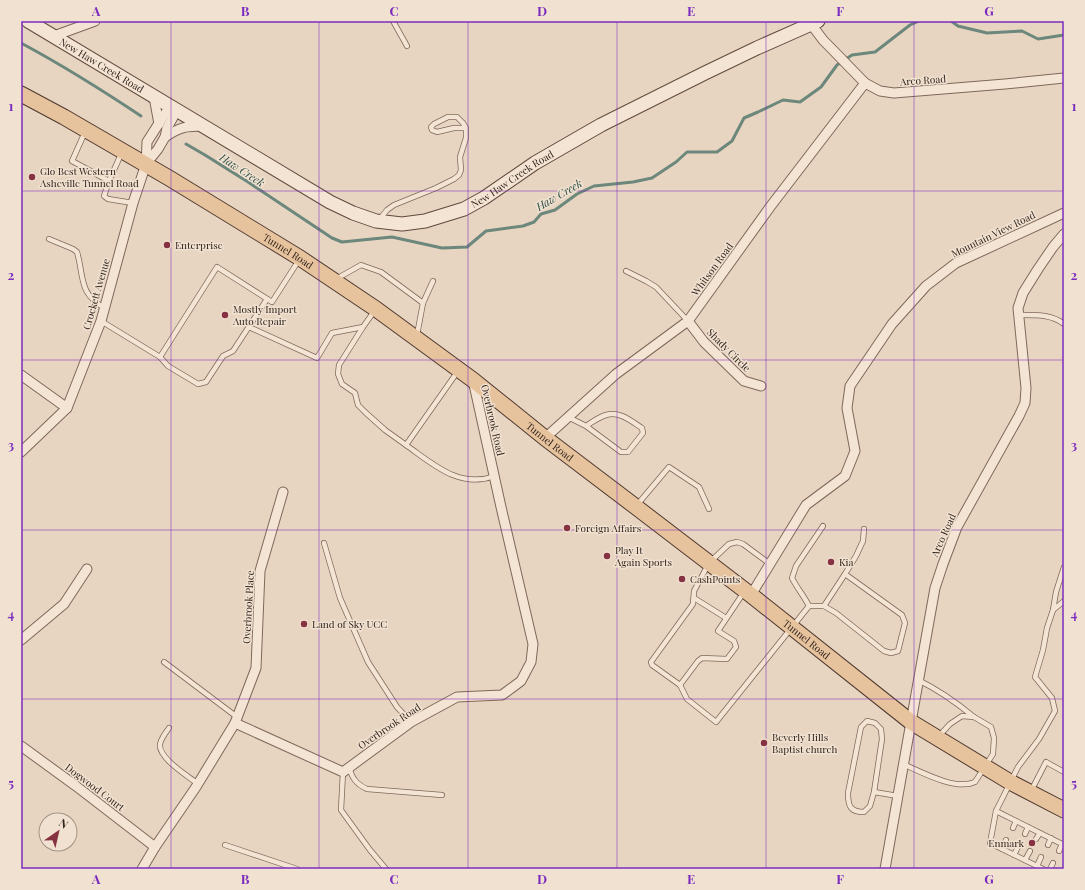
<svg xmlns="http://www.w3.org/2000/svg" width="1085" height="890" font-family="'Playfair Display',serif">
  <rect width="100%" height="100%" fill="#e8d5c1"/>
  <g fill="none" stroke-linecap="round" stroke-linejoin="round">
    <g stroke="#6c877b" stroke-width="3">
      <path d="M951 21 958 26 987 33 1022 31 1038 39 1064 35"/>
      <path d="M21 43C62 65 102 90 141 116"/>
      <path d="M186 144 205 155 248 182 332 238 342 242 392 237 442 248 467 247 486 231 523 226 534 222 541 214 555 210 577 194 594 186 633 182 652 178 676 162 687 152H717L732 141 744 118 758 112 783 100 800 102 821 87 837 65 852 55 875 52 910 25 919 21"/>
    </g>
    <g stroke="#7f685b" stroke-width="6">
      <g id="lane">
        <path d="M393 21 407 46"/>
        <path d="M85 132 72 161 109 181 122 152"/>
        <path d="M109 181 104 196 108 199 133 203"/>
        <path d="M379 220 387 210 394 205 436 188 454 179 459 175 461 170 460 157 466 138V128L463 123 457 117H448L434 124 431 127 432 130 437 132 454 128H466"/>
        <path d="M49 239 73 249 77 252C84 275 78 294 105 308"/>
        <path d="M626 271 646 281 656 287 688 321"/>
        <path d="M336 279 361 265 381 272 423 303 417 335"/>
        <path d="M423 303 433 281"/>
        <path d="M1019 315C1035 315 1051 314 1064 324"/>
        <path d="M101 321 160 357 217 267 272 302 299 260"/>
        <path d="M249 327 317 358 332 333 363 327 375 310"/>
        <path d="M363 327 339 365 338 374 342 384 355 393 358 405 366 413 385 430 406 445"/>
        <path d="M160 357 168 366 198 384 206 382 223 356 233 351 267 299"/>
        <path d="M458 371 406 445C433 464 459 489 495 476"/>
        <path d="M568 417 586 426 621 452H628L643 433 642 428C631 421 620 411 606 415 599 417 592 422 586 426"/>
        <path d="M637 505 669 467 699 487 709 509"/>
        <path d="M324 543 340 598 368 662 397 707 411 722"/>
        <path d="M1064 567 1056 592 1053 610 1047 628 1043 650 1035 677 1052 698 1055 711 1039 739 1018 767 996 811 1064 845"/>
        <path d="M744 592 718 631 734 641 736 647 727 659 702 658 698 661 680 685 652 665 651 662 693 604 694 591 709 563 729 544 737 542 743 544 770 564"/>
        <path d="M694 598 726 618"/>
        <path d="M809 606C804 596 797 588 792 578L796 566 823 526"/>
        <path d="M824 606 836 613 884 651 891 653 898 651 905 623 902 615 845 574"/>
        <path d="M1053 610 1064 601"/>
        <path d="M164 662 237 717"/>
        <path d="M918 680C939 690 957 703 974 717"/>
        <path d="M680 685 687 699 716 722 809 606H824L845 574 856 556 863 541 864 529"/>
        <path d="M867 721 875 723 881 729 882 739 874 792 870 806 864 812C850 812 848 806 848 793L861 727Z"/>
        <path d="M169 728C166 732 161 739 160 744 158 758 188 776 198 784"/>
        <path d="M903 764C921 772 956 791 975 782L993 754 994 738 991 727 974 717 962 716 950 724 938 737"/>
        <path d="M349 767C352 778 356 784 367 789L442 795"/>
        <path d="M343 772 341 810 370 850 386 869"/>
        <path d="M1031 791 1046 762 1064 772"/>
        <path d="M874 792 898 796"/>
        <path d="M996 811 990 843 1043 869"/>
        <path d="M1013 828 1016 821"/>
        <path d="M1025 834 1028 827"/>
        <path d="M1036 839 1040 833"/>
        <path d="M225 845 297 869"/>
        <path d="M1048 845 1051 838"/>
        <path d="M1002 849 1006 840"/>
        <path d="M1059 851 1062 844"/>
        <path d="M1014 855 1019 845"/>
        <path d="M1025 860 1030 851"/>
        <path d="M1037 866 1041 857"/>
        <path d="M1050 869 1053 863"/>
      </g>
    </g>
    <g stroke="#7f685b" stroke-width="11">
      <g id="street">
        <path d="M811 24 823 40 865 83 880 91 894 93 1005 84 1064 78"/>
        <path d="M54 36 95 21"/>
        <path d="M154 97 159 124"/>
        <path d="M165 137C180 127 186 126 203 126"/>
        <path d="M146 164 158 149 165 137 167 128 177 110"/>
        <path d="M688 321 704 342 744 381 761 386"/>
        <path d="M21 375 67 408"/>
        <path d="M545 438 616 374 688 321 770 207 865 83"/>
        <path d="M21 452 67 408 101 321 133 203 146 164 147 142 170 106"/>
        <path d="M751 595 806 505 845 476 855 451 847 408 850 386 892 324 926 286 956 263 1064 213"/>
        <path d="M21 640 64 604 87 569"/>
        <path d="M235 723 343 772 411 722 457 697 502 695 521 681 531 662 533 644 501 507 473 380"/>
        <path d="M21 746 76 786 155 847"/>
        <path d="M142 869 155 847 196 787 235 723 256 668 260 571 283 492"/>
        <path d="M885 869 911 722 935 588 943 564 957 527 1019 416 1025 403 1026 388 1018 308 1023 293 1038 269 1053 247 1064 234"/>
      </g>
    </g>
    <g stroke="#61493e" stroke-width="15">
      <g id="secondary">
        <path id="s1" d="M28 21 330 202 353 213 376 221 402 224 425 221 464 209 484 198 535 163 601 125 705 73 757 48 818 21"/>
      </g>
    </g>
    <g stroke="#4d382f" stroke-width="17">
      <g id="primary">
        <path id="s2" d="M21 94 64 117 169 178 300 258 376 309 473 380 545 438 636 507 751 595 911 722 1010 782 1064 810"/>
      </g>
    </g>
    <use href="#lane" stroke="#f4e4d3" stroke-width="4.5"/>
    <use href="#street" stroke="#f4e4d3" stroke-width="9"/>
    <use href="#secondary" stroke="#f4e4d3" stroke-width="13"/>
    <use href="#primary" stroke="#e7c39d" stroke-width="15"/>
  </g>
  <path fill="none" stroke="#7b2cbf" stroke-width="1" stroke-opacity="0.55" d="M171 21V869M319 21V869M468 21V869M617 21V869M766 21V869M914 21V869M21 191H1064M21 360H1064M21 530H1064M21 699H1064"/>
  <g fill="#873242" stroke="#f0e1d0" stroke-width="1.5">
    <circle cx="32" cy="177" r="4"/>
    <circle cx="167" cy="245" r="4"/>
    <circle cx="225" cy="315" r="4"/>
    <circle cx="567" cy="528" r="4"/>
    <circle cx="607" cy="556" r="4"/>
    <circle cx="831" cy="562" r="4"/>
    <circle cx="682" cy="579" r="4"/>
    <circle cx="304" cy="624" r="4"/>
    <circle cx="764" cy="743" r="4"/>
    <circle cx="1032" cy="843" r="4"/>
  </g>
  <g text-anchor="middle" stroke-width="3" stroke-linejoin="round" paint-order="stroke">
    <g font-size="10" fill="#31231d" stroke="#f0e1d0">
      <text dy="4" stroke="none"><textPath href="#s1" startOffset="86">New Haw Creek Road</textPath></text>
      <text transform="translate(923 80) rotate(-4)" y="4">Arco Road</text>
      <text dy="4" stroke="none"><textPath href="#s1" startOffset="549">New Haw Creek Road</textPath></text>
      <text transform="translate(993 234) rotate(-26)" y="4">Mountain View Road</text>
      <text dy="4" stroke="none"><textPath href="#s2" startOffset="310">Tunnel Road</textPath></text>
      <text transform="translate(712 269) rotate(-54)" y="4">Whitson Road</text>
      <text transform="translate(96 294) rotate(-74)" y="4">Crockett Avenue</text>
      <text transform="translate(729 350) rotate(45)" y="4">Shady Circle</text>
      <text transform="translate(493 420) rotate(77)" y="4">Overbrook Road</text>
      <text dy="4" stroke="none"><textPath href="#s2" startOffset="634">Tunnel Road</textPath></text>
      <text transform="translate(943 535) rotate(-66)" y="4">Arco Road</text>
      <text transform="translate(248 607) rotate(-87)" y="4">Overbrook Place</text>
      <text dy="4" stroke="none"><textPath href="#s2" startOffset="958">Tunnel Road</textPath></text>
      <text transform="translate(389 726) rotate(-34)" y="4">Overbrook Road</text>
      <text transform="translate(95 787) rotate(37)" y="4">Dogwood Court</text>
    </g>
    <g font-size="10" fill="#31231d" stroke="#f0e1d0" text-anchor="start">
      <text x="40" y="175">Glo Best Western<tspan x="40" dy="12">Asheville Tunnel Road</tspan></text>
      <text x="175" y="249">Enterprise</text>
      <text x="233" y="313">Mostly Import<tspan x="233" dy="12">Auto Repair</tspan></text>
      <text x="575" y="532">Foreign Affairs</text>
      <text x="615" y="554">Play It<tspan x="615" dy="12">Again Sports</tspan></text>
      <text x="839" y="566">Kia</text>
      <text x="690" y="583">CashPoints</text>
      <text x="312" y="628">Land of Sky UCC</text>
      <text x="772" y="741">Beverly Hills<tspan x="772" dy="12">Baptist church</tspan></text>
      <text x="1024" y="847" text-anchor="end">Enmark</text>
    </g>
    <g font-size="11" font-style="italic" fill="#2e4f47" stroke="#f0e1d0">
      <text transform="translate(242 170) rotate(33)" y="4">Haw Creek</text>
      <text transform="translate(559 195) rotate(-30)" y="4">Haw Creek</text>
    </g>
  </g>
  <rect width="1085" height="890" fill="none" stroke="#f0e1d0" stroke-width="44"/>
  <g transform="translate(58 832) rotate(34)"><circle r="19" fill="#f0e1d0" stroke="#a49588"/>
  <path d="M0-3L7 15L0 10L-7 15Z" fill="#873242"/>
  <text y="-6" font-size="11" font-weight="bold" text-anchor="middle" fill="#31231d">N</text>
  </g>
  <rect x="22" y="22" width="1041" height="846" fill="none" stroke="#7b2cbf" stroke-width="1.5"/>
  <g font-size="13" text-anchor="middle" font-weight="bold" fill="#7b2cbf">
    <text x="96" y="16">A</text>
    <text x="245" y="16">B</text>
    <text x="394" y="16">C</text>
    <text x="542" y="16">D</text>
    <text x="691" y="16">E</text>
    <text x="840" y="16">F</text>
    <text x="989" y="16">G</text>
    <text x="11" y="111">1</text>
    <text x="1074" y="111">1</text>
    <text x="11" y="280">2</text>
    <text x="1074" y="280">2</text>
    <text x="11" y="450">3</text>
    <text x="1074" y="450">3</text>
    <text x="11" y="619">4</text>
    <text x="1074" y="619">4</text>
    <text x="11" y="788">5</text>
    <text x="1074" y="788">5</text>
    <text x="96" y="884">A</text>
    <text x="245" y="884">B</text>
    <text x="394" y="884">C</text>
    <text x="542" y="884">D</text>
    <text x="691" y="884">E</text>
    <text x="840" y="884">F</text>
    <text x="989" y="884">G</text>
  </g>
</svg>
